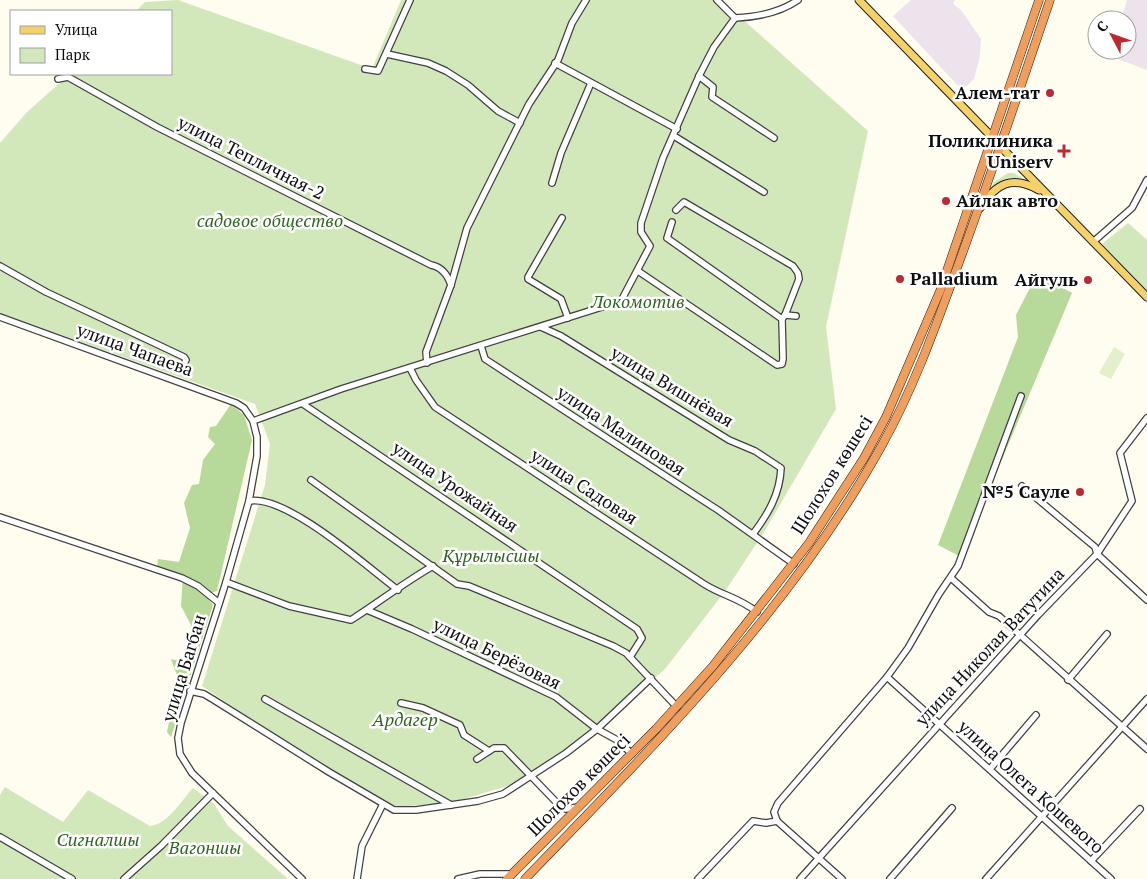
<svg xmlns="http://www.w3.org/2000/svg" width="1147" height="879" font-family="'PT Serif',serif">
  <rect width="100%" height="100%" fill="#fffcf0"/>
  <g fill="#ece3ed">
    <path d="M911 0H955L953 4 961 10 981 39 980 56 974 79 962 90 893 16Z"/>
    <path d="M1127 0H1147V70L1110 56 1112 50H1127V20H1121Z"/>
  </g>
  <g fill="#d3e8ba">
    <path d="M178 0 372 69 401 0H721L868 131 826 327 836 409 764 532 726 590 665 669 605 721 518 783 450 803 381 808 202 686 265 485 270 444 255 404 0 313V143L27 112 70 74H171V11H136L145 2Z"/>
    <path d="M1008 173H1014L1026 180C1009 175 999 180 989 193L994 182Z"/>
    <path d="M1128 223 1147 240V292L1102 244Z"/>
    <path d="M5 787 63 822 88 790 150 826C167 825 182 800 193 788L214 804 228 826 288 879H0V795Z"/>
  </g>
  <g fill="#b7d99a">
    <path d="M1037 274 1072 293 961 557 938 545 1018 337 1016 315Z"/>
    <path d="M231 404 244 415 252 440 217 591 205 595 213 605 171 737 167 732 178 678 171 659 184 662 191 625 181 606 183 576 157 568 158 559 179 562 190 528 184 503 192 485 199 484 203 460 215 444 208 437 210 427 216 426Z"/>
  </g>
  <path fill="#e4f0cc" d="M1114 347 1125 354 1111 379 1099 373Z"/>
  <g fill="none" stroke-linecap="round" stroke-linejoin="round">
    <g stroke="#414141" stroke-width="8">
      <g id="minor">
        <path d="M717 0 735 18C756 17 781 12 798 0"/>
        <path d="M387 54 428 63 446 71 468 85 498 111 520 123"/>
        <path d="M555 63 677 129"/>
        <path d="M365 69 378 71 410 0"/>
        <path d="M699 76 713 87 712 97 774 138"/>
        <path d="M58 79 68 77 157 127 431 265C442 267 448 276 451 285"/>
        <path d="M674 136 764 192"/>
        <path d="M552 183 561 153 591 83"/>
        <path d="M676 210 684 202 793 266 798 273 799 279 785 315"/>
        <path d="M562 218 528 277V279L561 299 568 318"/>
        <path d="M672 222 667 238 782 319"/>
        <path d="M1093 242 1132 208 1147 180"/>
        <path d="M0 266 46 292 184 357 186 360 182 369"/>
        <path d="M638 271 777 365 782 364 783 359 782 319 785 315 796 316"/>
        <path d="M0 317 236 403 244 408 253 421 257 437V456L249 501 226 582 181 723 178 738 180 754 192 773 302 879"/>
        <path d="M541 327 561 336 729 440 755 451 781 468C780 494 768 514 753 534"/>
        <path d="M481 346 485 359 718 510 794 564"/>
        <path d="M427 363 426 352 451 285 467 228 529 104 558 60 572 23 586 0"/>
        <path d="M410 368 416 380 435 407 704 584C723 596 738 597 757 612"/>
        <path d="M303 404 637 629 642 638 630 657"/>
        <path d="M253 421 341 389 621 301 650 246 641 232V223L663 158 699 76 714 47 735 18"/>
        <path d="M311 480 457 584 469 586 613 646 626 653 677 707"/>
        <path d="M1022 486 1095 547 1097 554 1147 600"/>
        <path d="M249 501C286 494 366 566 398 590"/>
        <path d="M0 517 182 578 198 586 219 603"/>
        <path d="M951 578 989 612 999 616 1147 749"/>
        <path d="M226 582 289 606 351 620C379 602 405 582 433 566"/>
        <path d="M367 610 412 629 556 697 597 729 617 740 632 754"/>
        <path d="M887 677 1111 879"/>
        <path d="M1068 680 1107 634"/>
        <path d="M190 691 204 694 214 700 329 772 394 810H416L478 801 503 794 566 753 597 729 651 678"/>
        <path d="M265 699 451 805"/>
        <path d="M401 703 423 708 460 725 464 735 489 751"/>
        <path d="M477 759 494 748H504L559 805 566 809 578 807"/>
        <path d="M990 769 1036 715"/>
        <path d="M777 821 774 812 778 803 887 677 908 648 939 594 958 566 1021 396"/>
        <path d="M777 821 842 879"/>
        <path d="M0 837 72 879"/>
        <path d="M1091 861 1140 809"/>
        <path d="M124 879 161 846 213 793"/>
        <path d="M357 879 362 846 383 804"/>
        <path d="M458 879 480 874H512"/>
        <path d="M698 879 753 821 766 823 777 821"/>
        <path d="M800 879 1038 615 1097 554 1132 501 1120 453 1147 418"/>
        <path d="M890 879 952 808"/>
        <path d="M986 879 1147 699"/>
      </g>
    </g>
    <g stroke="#1f1f1f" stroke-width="9">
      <g id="major">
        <path d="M859 0 992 137"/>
        <path d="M1000 146 1147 297"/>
        <path d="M980 208C996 183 1012 175 1039 190"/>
      </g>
    </g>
    <g stroke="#1f1f1f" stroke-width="9">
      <g id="highway">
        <path d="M507 879 656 729 713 666 809 543 864 458 886 417 940 291 1039 0"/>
        <path d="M525 879C655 744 791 610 882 445 915 386 938 320 961 257 992 172 1021 86 1050 0"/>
      </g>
    </g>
    <use href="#minor" stroke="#fff" stroke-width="5.5"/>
    <use href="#major" stroke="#f4d16a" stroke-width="7"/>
    <use href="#highway" stroke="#f09e5d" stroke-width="8"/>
  </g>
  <g fill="#bb2a32" stroke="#fff" stroke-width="2">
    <circle cx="1050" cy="93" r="5"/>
    <path d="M1061.5 143.5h5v5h5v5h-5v5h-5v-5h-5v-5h5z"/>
    <circle cx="946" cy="201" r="5"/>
    <circle cx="900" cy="279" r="5"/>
    <circle cx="1088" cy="280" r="5"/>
    <circle cx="1080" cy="492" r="5"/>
  </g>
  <g text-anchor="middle" stroke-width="5" stroke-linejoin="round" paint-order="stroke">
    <g font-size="18" font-weight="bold" fill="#0e0e0e" stroke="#fff" text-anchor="end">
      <text x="1040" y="99">Алем-тат</text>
      <text x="1053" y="147">Поликлиника<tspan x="1053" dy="21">Uniserv</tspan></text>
      <text x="956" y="207" text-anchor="start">Айлак авто</text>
      <text x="910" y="285" text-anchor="start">Palladium</text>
      <text x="1078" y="286">Айгуль</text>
      <text x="1070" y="498">№5 Сауле</text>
    </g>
    <g font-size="18" fill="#0e0e0e" stroke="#fff">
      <text transform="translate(251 158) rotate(27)" y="6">улица Тепличная-2</text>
      <text transform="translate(135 350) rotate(20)" y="6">улица Чапаева</text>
      <text transform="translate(672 387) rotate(31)" y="6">улица Вишнёвая</text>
      <text transform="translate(621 431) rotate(33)" y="6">улица Малиновая</text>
      <text transform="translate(832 475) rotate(-58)" y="6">Шолохов көшесі</text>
      <text transform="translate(455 487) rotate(34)" y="6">улица Урожайная</text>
      <text transform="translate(584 487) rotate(33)" y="6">улица Садовая</text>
      <text transform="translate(990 647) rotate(-47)" y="6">улица Николая Ватутина</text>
      <text transform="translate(497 654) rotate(26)" y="6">улица Берёзовая</text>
      <text transform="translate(184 668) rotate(-73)" y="6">улица Багбан</text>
      <text transform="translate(579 785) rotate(-45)" y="6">Шолохов көшесі</text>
      <text transform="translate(1031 787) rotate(42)" y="6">улица Олега Кошевого</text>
    </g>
    <g font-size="18" font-style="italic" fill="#2f6520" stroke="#fff">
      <text x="270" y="227">садовое общество</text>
      <text x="638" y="308">Локомотив</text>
      <text x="491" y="562">Құрылысшы</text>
      <text x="405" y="726">Ардагер</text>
      <text x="98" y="846">Сигналшы</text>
      <text x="205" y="854">Вагоншы</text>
    </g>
  </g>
  <rect x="10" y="10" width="162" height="65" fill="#ffffff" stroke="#9f9f9f"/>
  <rect x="20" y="26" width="25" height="8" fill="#f4d16a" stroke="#9f9f9f"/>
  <text x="55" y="35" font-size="15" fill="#0e0e0e">Улица</text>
  <rect x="20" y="48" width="25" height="15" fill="#d3e8ba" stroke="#9f9f9f"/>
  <text x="55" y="60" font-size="15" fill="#0e0e0e">Парк</text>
  <g transform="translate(1112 35) rotate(311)"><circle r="24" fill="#ffffff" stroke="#9f9f9f"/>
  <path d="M0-4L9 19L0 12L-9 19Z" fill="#bb2a32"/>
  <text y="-8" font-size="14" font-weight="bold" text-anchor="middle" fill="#0e0e0e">С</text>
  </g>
</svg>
